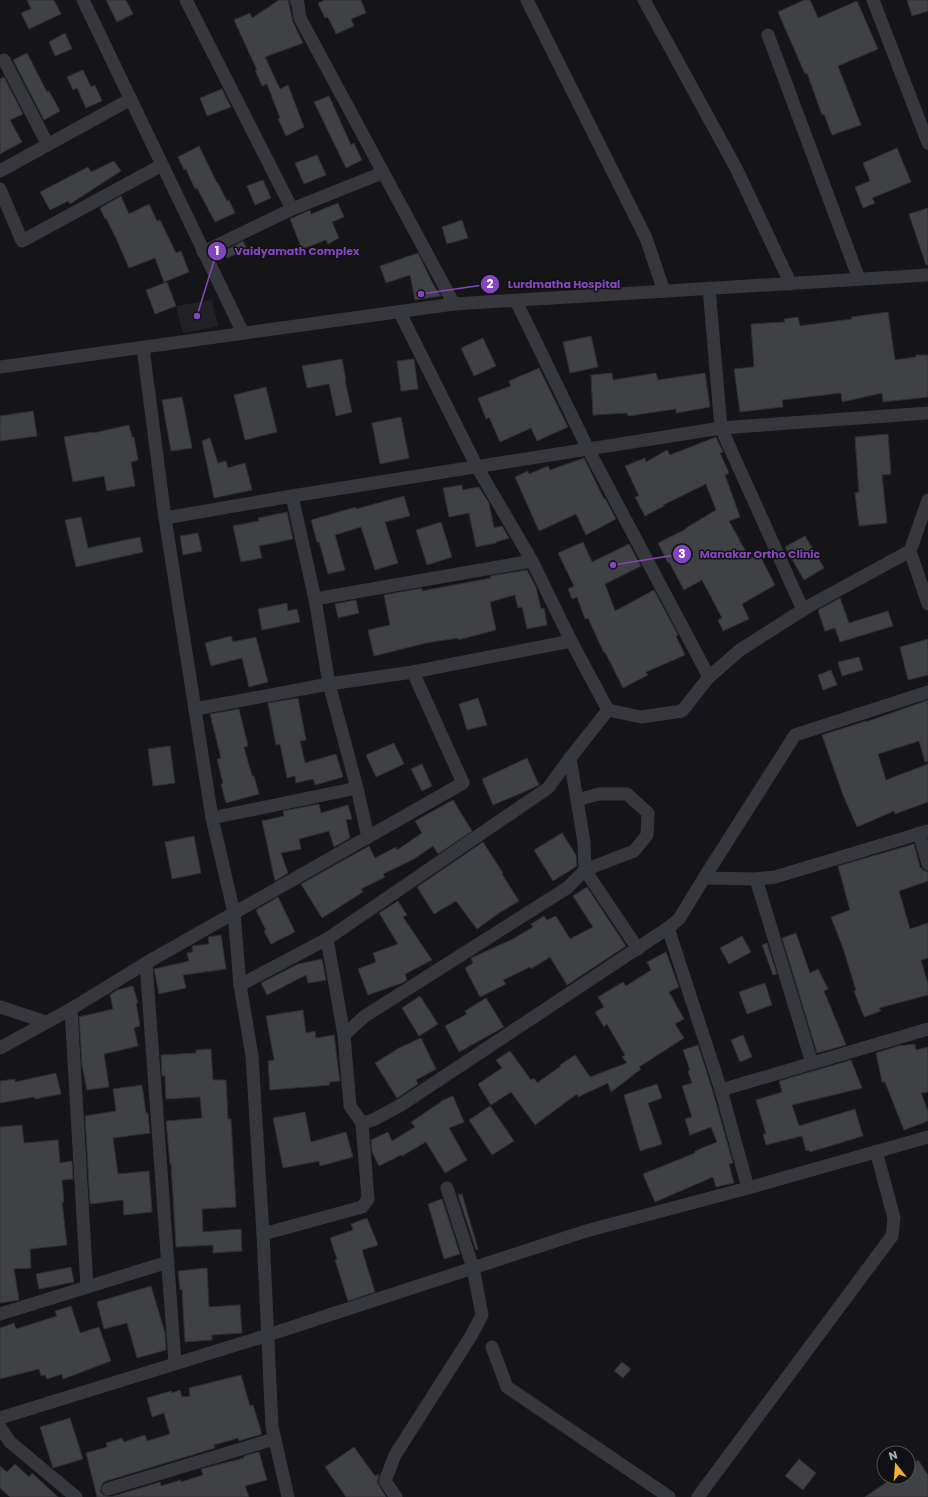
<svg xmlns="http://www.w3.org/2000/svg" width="928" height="1497" font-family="Poppins,sans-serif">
  <rect width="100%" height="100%" fill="#161618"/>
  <path fill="#222225" d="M212 300 218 326 183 333 176 306Z"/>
  <g fill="#404145" stroke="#303034">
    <path d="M27 0H54L61 14 29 29 21 13 31 9Z"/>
    <path d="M106 0H126L133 14 117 22Z"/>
    <path d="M279 0H288L293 22 303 43 265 57 280 89 288 85 304 127 286 136 278 119 280 118 267 84 262 86 255 70H257L234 20 250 13 252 18Z"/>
    <path d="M325 0H361L366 13 351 19 354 26 336 34 328 17 325 18 318 3Z"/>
    <path d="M804 0H810L818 18 857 1 878 49 838 66 861 125 832 135 824 114 822 115 807 73 805 74 778 12Z"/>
    <path d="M907 0H928V11L912 16Z"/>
    <path d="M65 33 72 49 55 56 49 42Z"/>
    <path d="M27 53 47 92 49 91 60 111 44 120 13 60Z"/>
    <path d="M83 70 91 87 95 85 102 101 86 108 77 88 73 90 67 77Z"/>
    <path d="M4 77 23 114 10 120 22 142 0 154V79Z"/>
    <path d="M222 89 231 107 207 116 200 98Z"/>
    <path d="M329 96 351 145 354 143 362 160 346 168 314 102Z"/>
    <path d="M199 146 217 183H218L227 201 229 200 235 213 215 222 197 188 195 189 186 169 184 170 178 157Z"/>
    <path d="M897 148 911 182 872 198 875 203 863 208 855 187 870 181 863 163Z"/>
    <path d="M317 155 326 175 304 184 295 163Z"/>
    <path d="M114 161 121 171 70 204 68 201 50 210 40 192 88 167 91 172Z"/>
    <path d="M263 180 271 198 255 205 247 186Z"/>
    <path d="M121 196 129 214 149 204 157 221 160 220 176 253 181 251 189 272 164 282 155 258 129 268 116 238 106 218 105 219 100 208Z"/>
    <path d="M338 203 344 217 332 222 339 238 328 244 326 240 302 249 290 219 310 210 311 214Z"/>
    <path d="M928 208V265H926L909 214Z"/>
    <path d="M462 220 468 238 447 244 442 227Z"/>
    <path d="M243 241 247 249 227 258 224 251Z"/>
    <path d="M418 253 433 284 441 296 415 300 410 275 386 283 380 266Z"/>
    <path d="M167 282 176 306 155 314 146 290Z"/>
    <path d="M888 312 895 360 916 357V355H928V397L883 402 882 393 842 402 841 393 782 400 783 407 740 412 734 369 754 367 751 324 785 322 784 319 798 317 800 326 852 319 851 317Z"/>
    <path d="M591 336 598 367 570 373 563 342Z"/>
    <path d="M483 338 496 366 474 376 461 348Z"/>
    <path d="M342 359 346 381H345L352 412 336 416 329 384 307 388 302 366Z"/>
    <path d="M414 359 418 389 401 391 397 361Z"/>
    <path d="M539 368 568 427 537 441 531 428 500 442 489 417 486 419 478 398 511 386 509 381Z"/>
    <path d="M612 373 613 380 656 373 658 380 705 373 710 407 676 413V409L628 416 627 413 593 415 591 375Z"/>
    <path d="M266 387 277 432 245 440 234 395Z"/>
    <path d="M182 397 192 448 171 451 162 400Z"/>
    <path d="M33 411 37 436 0 441V416Z"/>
    <path d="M401 417 409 458 380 464 372 423Z"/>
    <path d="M129 425 132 437H134L138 460 131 462 135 486 107 491 104 476 73 482 64 437 93 432V433Z"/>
    <path d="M888 434 891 474 882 475 887 523 859 526 855 493 859 492 855 437Z"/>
    <path d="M716 437 723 452 720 453 729 473 725 475 740 517 729 521 750 559 759 554 775 585 742 604 749 619 723 631 718 620 722 618 702 580 684 590 669 562 668 563 658 543 686 529V528L716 510 706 484 663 505 664 506 645 516 635 497 639 496 625 466 645 458 646 462 667 450 670 455Z"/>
    <path d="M210 438 218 463 226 461 228 468 245 463 252 490 214 498 202 441Z"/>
    <path d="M584 458 604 499 605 498 616 519 586 535 576 514 539 531 515 477 528 471 529 474 548 466 550 470Z"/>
    <path d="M462 485 463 490 479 487 489 503 494 528 502 526 509 538 496 542V543L476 547 469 513 449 517 443 488Z"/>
    <path d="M404 496 410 516 385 522 398 563 375 570 361 527 335 535 345 570 328 574 319 542H317L311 520 356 507V509Z"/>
    <path d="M287 512 293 539 259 546 262 558 241 562 233 526 259 521 258 518Z"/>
    <path d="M81 517 88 548 140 537 143 552 76 567 65 520Z"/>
    <path d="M441 522 452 557 427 565 416 530Z"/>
    <path d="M198 533 202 551 183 555 180 536Z"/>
    <path d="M805 536 824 568 804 580 785 547Z"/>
    <path d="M583 542 592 562 629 544 641 566 605 584 615 611 654 590 678 635 676 636 685 655 646 672 648 675 623 688 605 652 604 653 588 618 585 619 577 597 572 599 568 589 574 586 558 553Z"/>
    <path d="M527 570 536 587 541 609 544 608 547 625 527 629 522 607 518 608 515 595 490 602 496 630 458 640V638L426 643 374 656 368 630 390 625 384 595 422 588V591L491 578 490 576Z"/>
    <path d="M840 598 849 623 888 611 893 626 840 642 835 628 825 631 818 610Z"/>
    <path d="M356 600 359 613 338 618 335 604Z"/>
    <path d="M287 603 288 611 297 609 300 622 262 630 258 609Z"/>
    <path d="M231 636 233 642 256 637 268 682 249 687 242 658 211 666 205 643Z"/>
    <path d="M928 639V675L908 680 900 647Z"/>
    <path d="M859 657 863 670 842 676 838 662Z"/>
    <path d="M831 670 837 685 823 690 818 675Z"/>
    <path d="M298 698 306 740 300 741 305 763 336 754 343 777 315 785 313 779 296 783 295 776 287 778 280 744 276 745 268 703Z"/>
    <path d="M478 698 487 725 467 730 459 704Z"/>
    <path d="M928 700V761L925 762 919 741 878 754 886 780 928 764V802L895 814 894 811 857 827 843 795 822 735 866 721V722Z"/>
    <path d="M239 709 248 746 244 747 252 776H254L259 794 226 803 221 784 223 783 217 759 221 758 210 714Z"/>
    <path d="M394 743 404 764 376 777 366 755Z"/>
    <path d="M170 746 175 783 153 786 148 749Z"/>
    <path d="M527 758 539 785 533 788 493 805 482 779Z"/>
    <path d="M422 764 432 786 422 791 411 769Z"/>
    <path d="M453 800 472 831 438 854 433 846 414 859 383 874 385 877 361 889 363 892 322 918 301 884 369 846 375 858 396 847 397 850 422 833 415 821Z"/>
    <path d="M319 804 321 813 348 805 352 819 346 820 350 838 334 847 329 831 299 839 301 849 281 853 288 873 275 881 262 821 284 816 283 811Z"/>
    <path d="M562 833 576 855 577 866 553 881 534 850Z"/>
    <path d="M194 836 201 873 172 879 165 842Z"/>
    <path d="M483 842 503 873 502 874 519 901 499 913 477 929 456 901 434 914 417 887Z"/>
    <path d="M914 844 920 867 923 870 928 872V881L899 891 910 929 928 923V958L921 960 928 984V995L879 1008 881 1011 864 1017 854 991 856 990 843 948 831 917 850 910 838 866Z"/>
    <path d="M587 887 626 946 567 985 550 957 531 969 530 967 503 980 506 984 480 997 465 968 473 963 471 958 513 939 533 927 531 924 544 916 547 920 556 916 570 939 593 927 573 896Z"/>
    <path d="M278 897 295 932 271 944 264 931 266 930 256 910Z"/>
    <path d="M398 901 407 915 403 917 432 960 405 974 407 980 402 983 368 995 358 969 376 962 373 953 398 944 379 913Z"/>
    <path d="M796 933 810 973 818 969 828 989 824 991 846 1045 817 1053 782 938Z"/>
    <path d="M221 935 226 969 183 975 186 988 159 994 154 969 189 961 187 953 193 952 192 946 209 944 208 937Z"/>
    <path d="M742 936 751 952 729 964 720 948Z"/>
    <path d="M767 943 777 974 773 975 762 945Z"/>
    <path d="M666 952 679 987 669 992 684 1019 675 1024 684 1038 639 1067 641 1069 611 1092 608 1083 578 1097 577 1094 535 1125 511 1092 491 1105 478 1084 502 1068 496 1060 510 1051 531 1080 534 1078 537 1083 561 1066 560 1065 575 1055 590 1077 627 1063 622 1057 625 1055 607 1024 604 1027 595 1012 604 1007 598 997 623 982 626 986 651 970 647 962Z"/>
    <path d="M322 959 326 980 308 983 306 975 267 995 261 983 298 964Z"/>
    <path d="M765 983 772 1005 747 1014 739 992Z"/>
    <path d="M133 986 138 1003H136L140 1026 134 1028 138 1046 104 1054 109 1087 87 1090 82 1065 79 1017 113 1009 110 995 117 990Z"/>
    <path d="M420 996 438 1024 419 1036 402 1008Z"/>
    <path d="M486 998 504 1027 459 1052 445 1026 467 1014 465 1011Z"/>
    <path d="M303 1010 306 1033 315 1031 316 1038 334 1035 340 1081 329 1082 330 1085 270 1090 268 1061 274 1060 266 1016Z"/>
    <path d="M743 1035 752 1057 740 1062 731 1040Z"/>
    <path d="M421 1038 436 1069 416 1080 418 1084 397 1098 375 1063 399 1048Z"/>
    <path d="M915 1044 916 1050 928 1047V1092L921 1093 928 1111V1121L904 1130 885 1082H882L876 1053 898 1046Z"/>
    <path d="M698 1045 713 1092 733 1163 729 1164 734 1183 716 1187 713 1177 655 1202 643 1174 695 1153V1151L717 1142 711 1127 690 1135 685 1119 692 1117 682 1086 692 1083 688 1071 690 1070 683 1050Z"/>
    <path d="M211 1049 213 1080H226L228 1119H231L236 1207 202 1209 203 1232 241 1229 242 1251 213 1253V1245L176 1247 171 1164H170L166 1121 202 1118 200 1097 166 1099 165 1076H162L161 1055 196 1053V1050Z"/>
    <path d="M851 1060 862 1088 792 1105 799 1126 855 1109 863 1136 810 1152 809 1150 806 1151 802 1136 766 1145 763 1134H766L756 1100 782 1092 779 1081Z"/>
    <path d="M56 1073 61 1094 35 1099 34 1097 0 1103V1081L15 1079V1082Z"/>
    <path d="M657 1084 662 1098 648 1103 662 1144 640 1151 624 1095Z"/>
    <path d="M142 1085 146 1113H148L150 1133 113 1138 118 1174 149 1171 152 1212 124 1215 123 1200 90 1204 85 1116 116 1111 113 1089Z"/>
    <path d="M453 1096 464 1122 449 1128 467 1160 445 1173 426 1142 402 1156 401 1155 379 1166 372 1152 371 1140 388 1132 392 1141 415 1127 411 1122 441 1102V1101Z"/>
    <path d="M490 1106 514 1141 492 1155 469 1120Z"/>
    <path d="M305 1112 311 1142 346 1132 353 1157 320 1166 319 1161 283 1168 273 1118Z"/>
    <path d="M22 1125 24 1143 58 1140 60 1163 72 1161 73 1179 62 1180 64 1202H62L67 1245 30 1249 31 1268 14 1269 19 1300 0 1303V1127Z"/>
    <path d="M462 1194 478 1249 476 1250 458 1195Z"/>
    <path d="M442 1199 460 1254 444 1259 428 1204Z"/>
    <path d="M367 1218 378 1245 362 1250 375 1292 348 1301 335 1260 337 1259 330 1238 353 1230 351 1224Z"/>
    <path d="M71 1267 74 1282 39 1289 36 1274Z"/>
    <path d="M207 1268 209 1307 240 1305 242 1333 212 1335V1340L185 1342 182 1289 180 1290 178 1271Z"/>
    <path d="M151 1286 165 1333 166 1350 137 1358 127 1323 104 1329 97 1302Z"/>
    <path d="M71 1306 80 1333 99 1327 111 1361 63 1379 62 1374 47 1379 45 1375 41 1376 39 1369 0 1379V1328L14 1323 16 1329 57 1316 55 1311Z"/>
    <path d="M622 1362 631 1369 623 1378 614 1371Z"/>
    <path d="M241 1375 250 1406 253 1405 262 1434 239 1441 238 1438 214 1445 215 1448 106 1481 102 1484 100 1491 103 1495 110 1497 160 1482 161 1486 181 1480V1482L203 1475 201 1469 244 1458V1456L259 1452 267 1480 245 1486 249 1497H97L86 1453 107 1447 106 1443 122 1438 124 1442 145 1435 147 1441 170 1434 164 1413 152 1417 147 1398 171 1391 172 1393 180 1390 182 1397 190 1396 189 1388Z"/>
    <path d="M70 1418 83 1459 53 1468 40 1427Z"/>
    <path d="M354 1447 375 1476 379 1474 377 1482 386 1497H346L325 1467Z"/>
    <path d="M799 1459 816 1473 803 1490 785 1476Z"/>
    <path d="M918 1460 928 1475V1497H865L894 1477H908V1467Z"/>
    <path d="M15 1464 29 1477 32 1473 58 1497H10L0 1488V1466L7 1472Z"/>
  </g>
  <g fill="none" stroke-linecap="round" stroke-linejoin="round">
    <g stroke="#37383d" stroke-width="13">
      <path d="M83 0 243 333"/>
      <path d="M186 0 292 209"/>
      <path d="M296 0 298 4 300 18 454 304"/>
      <path d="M527 0 646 238 664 291"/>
      <path d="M644 0 736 168 787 276 790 284"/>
      <path d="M873 0 928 143"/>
      <path d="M768 35 859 279"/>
      <path d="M4 60 48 145"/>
      <path d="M0 171 131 99"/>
      <path d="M0 189 22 241 162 165"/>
      <path d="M203 252 292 209 382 173"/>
      <path d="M709 288 721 428 803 610"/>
      <path d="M516 301 588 449 709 677"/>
      <path d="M400 313 477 467 532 561 571 641 608 710"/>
      <path d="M143 348 165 518 212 818 234 913 240 985 252 1056 263 1234 272 1427 288 1497"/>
      <path d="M0 367 454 304 928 275"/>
      <path d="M292 496 315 599 329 684 357 788 368 837"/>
      <path d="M165 518 292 496 721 428 928 413"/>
      <path d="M910 551 928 604"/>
      <path d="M315 599 532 561"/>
      <path d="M195 709 329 684 413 672 571 641"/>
      <path d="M570 758 584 842 585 870 567 888 365 1016 344 1035 350 1106 362 1123 373 1120 401 1105 668 928"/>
      <path d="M577 800 599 794H627L648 813 647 835 634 851 585 870 638 949"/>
      <path d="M212 818 357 788"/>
      <path d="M919 833 928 864"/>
      <path d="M704 878 756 879 775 877 928 831"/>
      <path d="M756 879 812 1063"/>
      <path d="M327 939 344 1035"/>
      <path d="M146 963 175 1363"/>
      <path d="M240 985 327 939 548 788 570 758 608 710 641 717 682 711 709 677 740 650 809 606 910 551 928 500"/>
      <path d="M0 1007 46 1022"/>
      <path d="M71 1009 87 1287"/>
      <path d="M0 1048 71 1009 146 963 463 783 413 672"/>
      <path d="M721 1090 928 1029"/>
      <path d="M748 1188 721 1090 668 928 679 919 704 878 795 735 928 692"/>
      <path d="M263 1234 362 1207 368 1199 362 1123"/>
      <path d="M0 1314 168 1262"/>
      <path d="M492 1347 507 1387 669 1497"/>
      <path d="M0 1418 268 1335 586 1231 748 1188 928 1137"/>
      <path d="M0 1427 10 1442 76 1497"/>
      <path d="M108 1489 274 1439"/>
      <path d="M396 1497 385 1481 395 1455 471 1336 482 1315 473 1268 447 1188"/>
      <path d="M698 1497 892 1236 894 1218 876 1151"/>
    </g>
  </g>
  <path fill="none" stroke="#8446be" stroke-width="1.5" d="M197 316L217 251M421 294L490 284M613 565L682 554"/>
  <g fill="#8446be" stroke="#111113" stroke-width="1.5">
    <circle cx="197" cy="316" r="4"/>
    <circle cx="421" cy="294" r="4"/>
    <circle cx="613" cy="565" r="4"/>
    <circle cx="217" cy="251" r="10"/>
    <circle cx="490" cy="284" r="10"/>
    <circle cx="682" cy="554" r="10"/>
  </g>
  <g font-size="12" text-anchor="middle" font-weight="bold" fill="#fff">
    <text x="217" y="255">1</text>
    <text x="490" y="288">2</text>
    <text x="682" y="558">3</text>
  </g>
  <g font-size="11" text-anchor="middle" font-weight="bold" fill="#8446be" stroke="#111113" stroke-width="3" stroke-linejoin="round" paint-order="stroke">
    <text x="297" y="255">Vaidyamath Complex</text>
    <text x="564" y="288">Lurdmatha Hospital</text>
    <text x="760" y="558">Manakar Ortho Clinic</text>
  </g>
  <g transform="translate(896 1465) rotate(343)"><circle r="19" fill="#111113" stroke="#4d4f55"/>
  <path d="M0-3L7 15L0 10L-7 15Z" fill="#f2b134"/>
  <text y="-6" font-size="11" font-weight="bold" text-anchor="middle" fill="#a8adb8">N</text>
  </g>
</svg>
